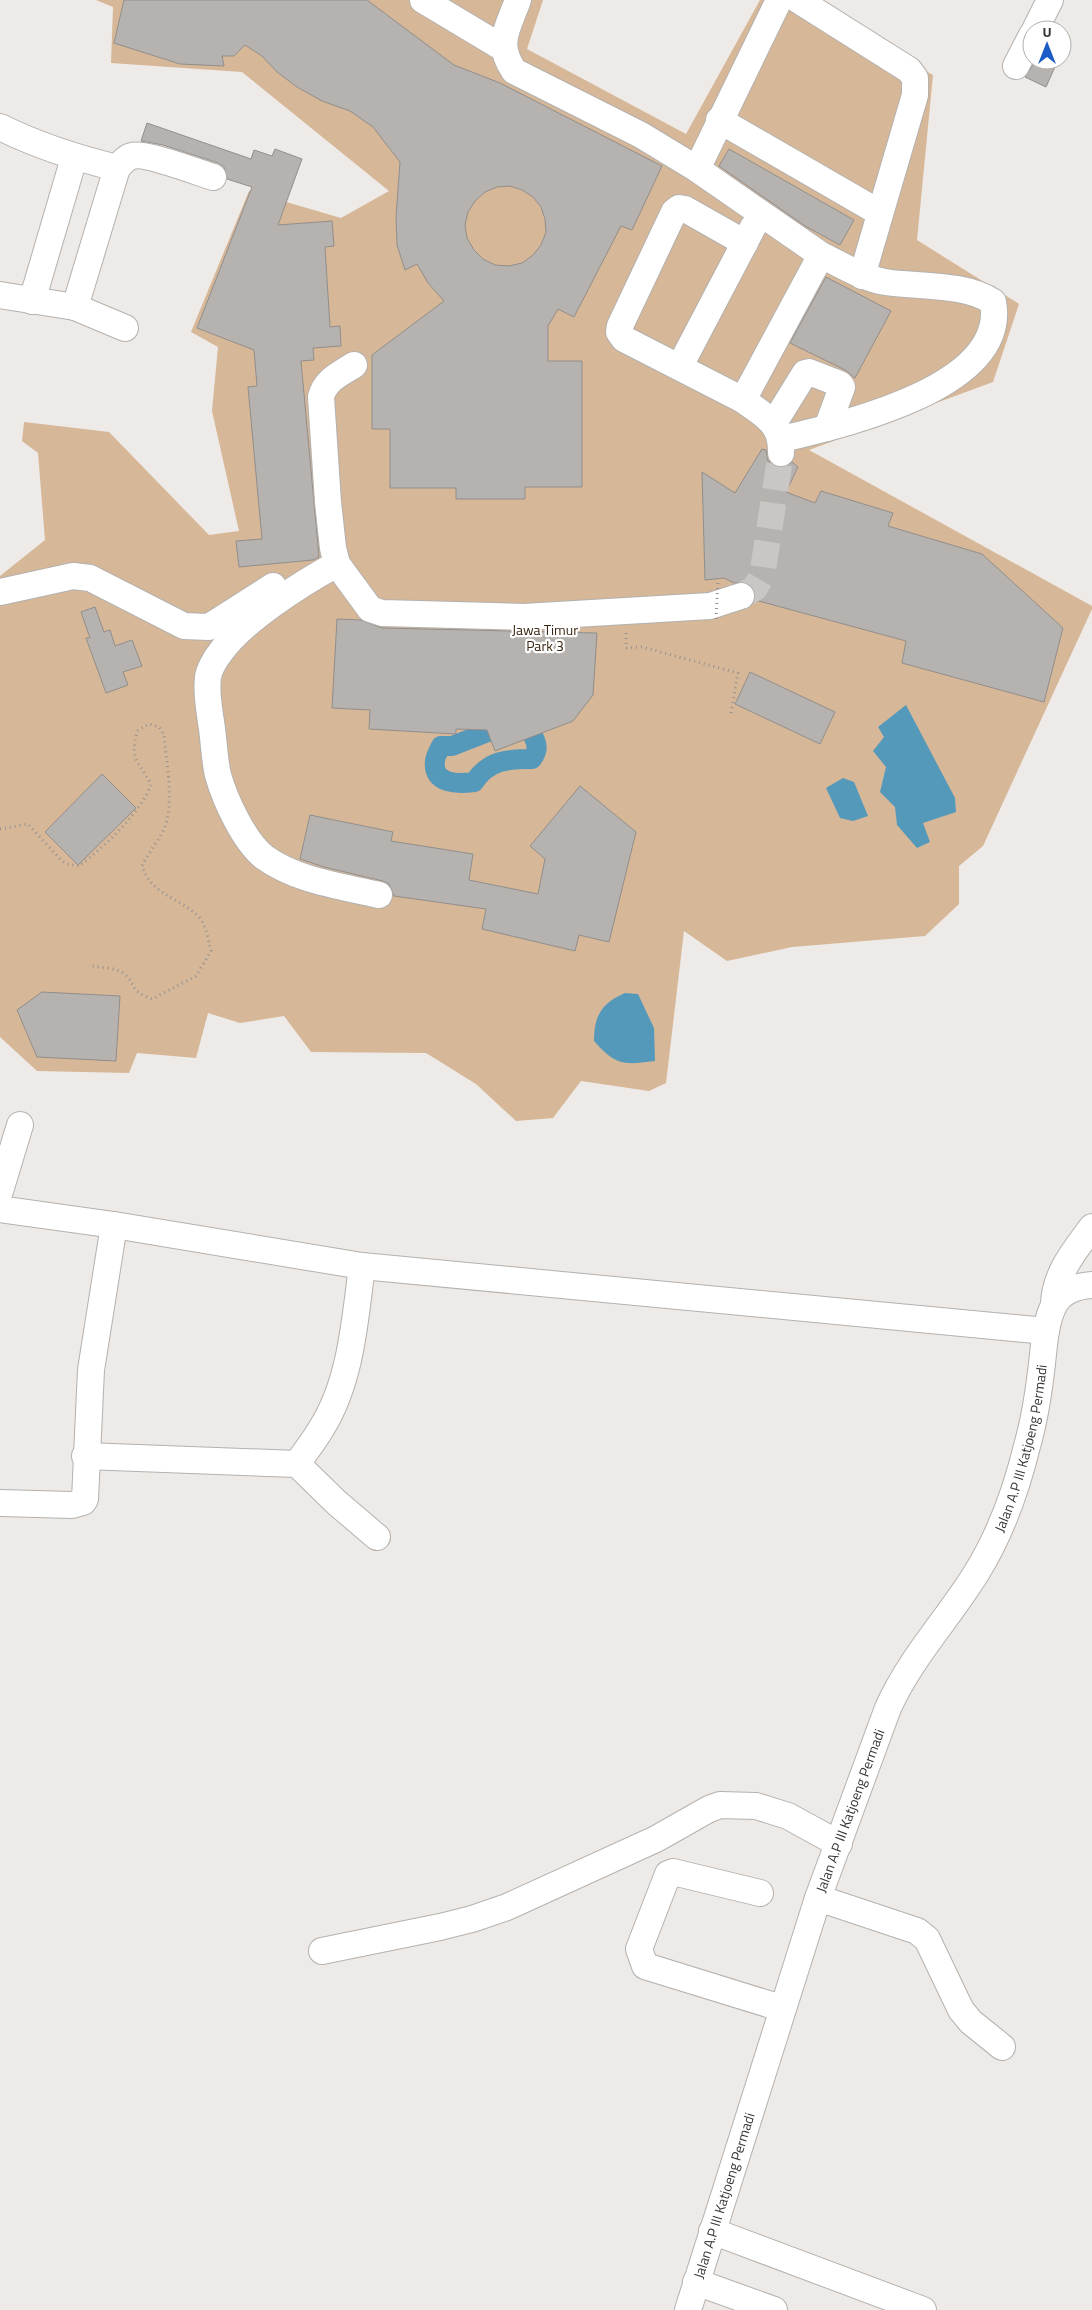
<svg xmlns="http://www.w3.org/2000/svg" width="1092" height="2310" font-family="'Titillium Web',sans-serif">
  <rect width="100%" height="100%" fill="#eeeae7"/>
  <path fill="#d6b798" d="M96 0H543L527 49 686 134 760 0H803L933 75 917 240 1019 304 993 382 809 450 1092 606V609L983 846 959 866V904L925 936 792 947 727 961 684 931 666 1083 649 1091 581 1081 553 1118 516 1121 476 1084 426 1053 311 1052 284 1016 240 1023 208 1013 196 1058 137 1053 129 1073 37 1071 0 1037V576L45 540 38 453 22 441 24 422 109 432 209 535 239 531 212 411 218 347 191 332 249 191 341 218 389 191 242 72 111 63 113 7Z"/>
  <g fill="#5599ba">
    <path d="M906 705 955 798 956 812 923 823 930 842 917 848 897 825 895 807 880 792 886 767 873 751 884 737 878 727Z"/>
    <path d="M843 778 854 782 868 816 853 821 840 818 826 788Z"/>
    <path d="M625 993 638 994 654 1028 655 1061C624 1065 616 1066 594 1041 594 1015 602 1003 625 993Z"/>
  </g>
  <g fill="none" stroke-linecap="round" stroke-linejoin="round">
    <path stroke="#5599ba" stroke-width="20" d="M488 732 452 746H441C439 750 435 757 435 761 432 785 459 784 474 782 489 760 507 759 532 759 538 751 538 745 533 736"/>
  </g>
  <g fill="#b5b2af" stroke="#918e8b" fill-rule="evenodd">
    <path d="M124 0H367L454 65 500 83 662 166 632 230 621 226 574 317 558 309 548 326V361H582V487H525V499H456V488H390V429H372V355L444 301 428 283 417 264 405 270 397 245 396 217 400 162 373 127 350 111 322 101 297 87 277 72 262 56 245 45 234 56H222L224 66 180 64 114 43ZM510 186 522 190 533 197 541 207 545 219 546 232 541 245 533 255 522 263 509 266 495 265 483 259 474 250 467 238 465 225 468 212 475 201 485 192 497 187Z"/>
    <path d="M1036 60H1058L1046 87 1025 77Z"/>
    <path d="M147 123 251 159 254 150 272 156 275 149 302 159 278 225 332 221 334 246 325 247 330 327 340 326 341 346 313 348 314 360 301 361 319 557 313 560 239 567 236 541 262 539 248 387 257 386 254 350 197 328 252 187 227 179 224 167 218 163 163 145 141 141Z"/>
    <path d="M729 149 854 220 840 245 805 226 719 166Z"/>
    <path d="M826 277 891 311 855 378 845 370 790 343Z"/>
    <path d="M762 449 766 450 768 461 775 466 782 468 792 462 798 467 786 492 815 503 821 491 893 513 888 526 982 554 1063 628 1044 702 902 663 906 641 755 600V591L751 585 745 582 734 583 724 578 705 580 702 472 735 493Z"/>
    <path d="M95 607 104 632 110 630 115 646 132 640 142 666 123 672 128 685 106 693 86 638H90L81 612Z"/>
    <path d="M337 619 361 620 382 628 597 633 593 695 573 721 495 751 487 730 456 729V734L369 729 370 710 332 708Z"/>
    <path d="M750 672 835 712 820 744 735 704Z"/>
    <path d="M102 774 136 808 78 865 45 832Z"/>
    <path d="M580 786 636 832 609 942 579 935 575 951 482 929 486 909 394 896 389 884 383 881 324 867 300 859 310 815 393 832 391 841 473 854 469 880 538 894 545 859 530 846Z"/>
    <path d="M42 992 120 996 116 1061 37 1057 17 1010Z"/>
  </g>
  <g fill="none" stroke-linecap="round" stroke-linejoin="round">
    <path stroke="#c9c6c3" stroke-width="26" stroke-dasharray="26 13" stroke-linecap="butt" d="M741 596 755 588 762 576 781 453"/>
    <g stroke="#b4b1ae" stroke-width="28">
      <g id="minor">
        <path d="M423 0 503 48"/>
        <path d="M518 0C508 28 495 43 514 71L641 135 697 169 821 255 743 400C765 416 782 423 781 453"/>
        <path d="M798 0 909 70 915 78V95L862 276"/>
        <path d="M1035 30 1050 0"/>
        <path d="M1016 66 1032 35"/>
        <path d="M719 120 880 213"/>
        <path d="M0 127C38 146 76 158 117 168 121 164 126 157 132 156 145 152 197 172 213 177"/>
        <path d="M697 169 779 0"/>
        <path d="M0 295 75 307 125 328"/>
        <path d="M32 301 74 158"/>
        <path d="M75 307 117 168"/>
        <path d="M354 365C340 374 325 380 321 397L328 502 333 548 337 564 370 609 382 613 524 617 710 606 741 596"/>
        <path d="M680 366 753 227"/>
        <path d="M743 400 624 339 619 332 620 326 674 212 679 208 685 209 745 243"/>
        <path d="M774 423 805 373 809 372 840 384 842 387 827 428"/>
        <path d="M782 439C841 425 1009 388 993 302 966 283 916 287 885 282 862 278 842 265 821 255"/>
        <path d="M337 564C302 583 242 621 220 653 215 659 209 670 208 677 206 692 209 708 211 722 214 739 214 758 218 775 225 800 244 841 264 857 297 881 341 886 379 895"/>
        <path d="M0 592 73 576 90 578 184 626 209 627 273 586"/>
        <path d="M0 1191 20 1125"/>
        <path d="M0 1209 114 1225 362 1266 1046 1331"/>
        <path d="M1054 1305C1054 1275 1075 1250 1092 1227"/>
        <path d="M85 1456 297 1464 337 1503 377 1537"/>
        <path d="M297 1464C305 1452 314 1441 321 1429 351 1382 355 1320 362 1266"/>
        <path d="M0 1503 72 1505 83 1502 85 1499 91 1370 114 1225"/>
        <path d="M760 1893 673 1872 668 1874 639 1949 645 1966 781 2008"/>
        <path d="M818 1898 917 1931 927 1939 961 2010 971 2022 1002 2047"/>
        <path d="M322 1951 440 1927 472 1919 507 1907 656 1839 709 1809 720 1805 756 1806 788 1816 839 1844"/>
        <path d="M712 2231 923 2310"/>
        <path d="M696 2282 774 2310"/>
        <path id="s1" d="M688 2310 818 1898 888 1708C911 1657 948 1619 977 1572 1001 1533 1016 1491 1027 1446 1034 1422 1038 1397 1041 1372 1044 1350 1044 1325 1054 1305 1062 1290 1077 1286 1092 1285"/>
      </g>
    </g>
    <g stroke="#959391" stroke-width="3" stroke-dasharray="1 4" stroke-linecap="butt">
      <path d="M626 633V648L642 647 738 673 731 713"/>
      <path d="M0 829 28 824 61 860 67 864 79 866C103 848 142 812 151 784 137 759 130 761 137 731L149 724 159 727 164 735C166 760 175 806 164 829 158 842 148 853 142 866 151 894 177 897 197 915 206 923 208 939 211 951L196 976 152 999C127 990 137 983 123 973 115 967 102 968 92 966"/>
    </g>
    <use href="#minor" stroke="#fff" stroke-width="26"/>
    <path stroke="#959391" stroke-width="3" stroke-dasharray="1 4" stroke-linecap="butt" d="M716 619 718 578"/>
  </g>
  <g text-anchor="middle" stroke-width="4.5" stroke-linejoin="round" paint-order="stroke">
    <g font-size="14" fill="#3a2610" stroke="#fff">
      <text x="545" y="635">Jawa Timur<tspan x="545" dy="16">Park 3</tspan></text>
    </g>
    <g font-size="14" fill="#373635" stroke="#fff">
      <text dy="5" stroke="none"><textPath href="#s1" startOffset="930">Jalan A.P III Katjoeng Permadi</textPath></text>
      <text dy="5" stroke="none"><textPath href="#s1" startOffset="525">Jalan A.P III Katjoeng Permadi</textPath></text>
      <text dy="5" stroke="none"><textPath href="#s1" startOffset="120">Jalan A.P III Katjoeng Permadi</textPath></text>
    </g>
  </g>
  <g transform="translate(1047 45)"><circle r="24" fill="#ffffff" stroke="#afafae"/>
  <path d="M0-4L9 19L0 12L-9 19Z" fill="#1a5bc6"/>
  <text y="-8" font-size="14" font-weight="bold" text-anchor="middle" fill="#373635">U</text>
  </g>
</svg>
